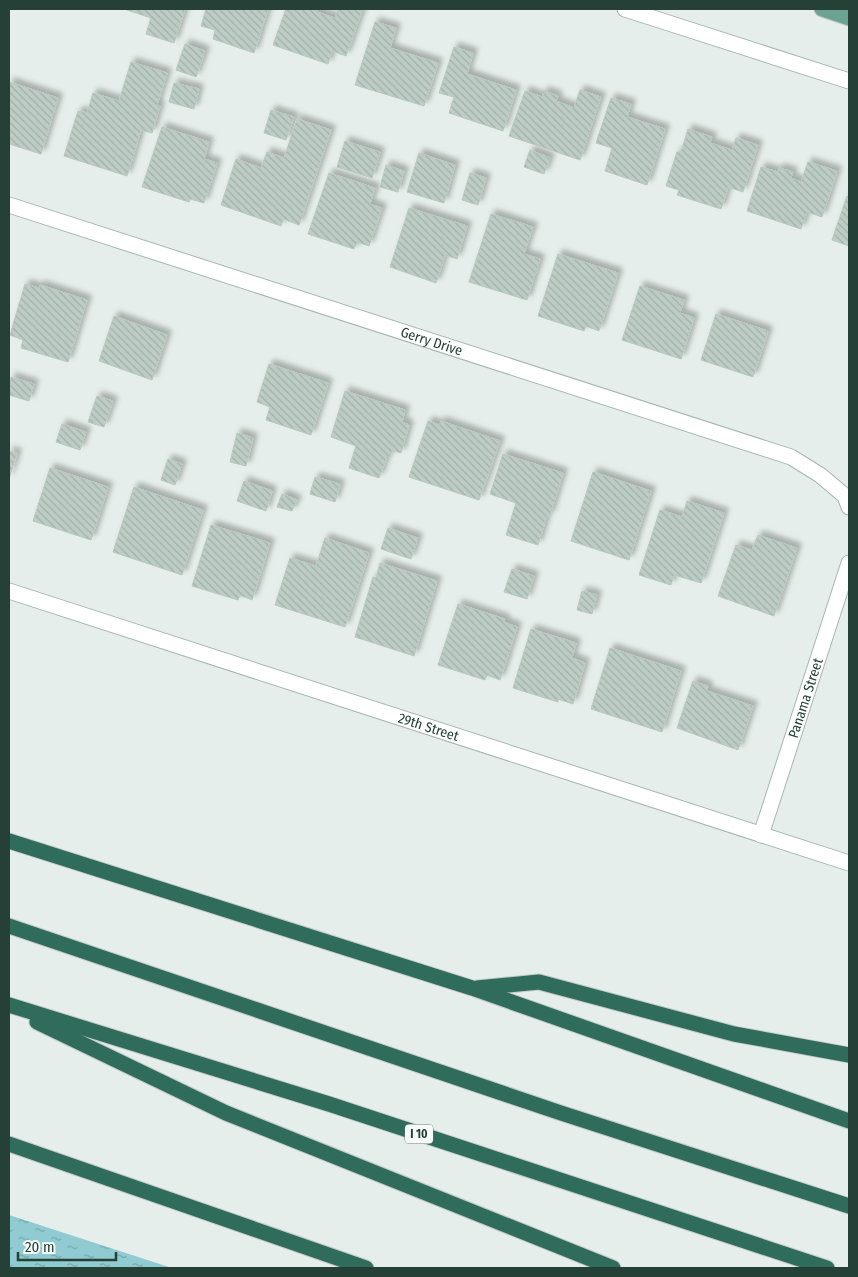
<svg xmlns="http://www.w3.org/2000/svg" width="858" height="1277" font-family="'Fira Sans Condensed',sans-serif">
  <defs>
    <pattern id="water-ripples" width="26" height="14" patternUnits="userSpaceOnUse" patternTransform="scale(1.25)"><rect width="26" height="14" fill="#8fcbd1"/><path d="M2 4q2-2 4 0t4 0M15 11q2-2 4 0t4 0" fill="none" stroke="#75a6aa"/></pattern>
    <pattern id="building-back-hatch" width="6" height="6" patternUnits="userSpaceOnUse" patternTransform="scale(1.25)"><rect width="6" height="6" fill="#bdccc5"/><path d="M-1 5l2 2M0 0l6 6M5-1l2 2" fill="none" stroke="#a2b0aa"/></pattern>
    <filter id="shadow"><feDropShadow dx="4.5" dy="-4.5" stdDeviation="2.5" flood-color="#0004"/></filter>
  </defs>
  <rect width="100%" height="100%" fill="#e5eeea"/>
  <path fill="url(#water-ripples)" d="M9 1215 172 1268H9Z"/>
  <g fill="url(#building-back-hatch)" stroke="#b8c8c0" filter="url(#shadow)">
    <path d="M124 9H185L174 43 146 34 151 18Z"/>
    <path d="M206 9H268L254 53 213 39 215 30 201 26Z"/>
    <path d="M286 9H318L317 12 335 18 338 9H356L362 11 346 56 332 51 328 64 273 45Z"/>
    <path d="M375 22 396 28 390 48 438 63 424 106 355 85Z"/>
    <path d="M185 44 205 51 196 77 176 70Z"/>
    <path d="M454 47 473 53 467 74 516 90 503 131 449 113 454 97 439 93Z"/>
    <path d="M131 62 167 73 157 105 160 106 152 133 141 130 127 176 64 156 78 111 87 113 93 93 119 101Z"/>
    <path d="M9 82 58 98 41 154 9 144Z"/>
    <path d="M174 83 199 89 194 109 169 102Z"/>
    <path d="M580 90 601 97 580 160 509 136 525 91 542 97 544 91 558 96 556 101 574 108Z"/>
    <path d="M611 98 631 104 627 117 665 129 647 185 605 171 612 148 596 143Z"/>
    <path d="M271 110 294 117 286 140 264 133Z"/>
    <path d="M297 119 331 130 299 225 283 219 281 226 221 205 236 159 261 168 267 152 284 158Z"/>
    <path d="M162 127 209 142 204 159 217 163 204 203 190 199 189 202 142 187Z"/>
    <path d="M688 129 712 137 710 143 732 150 736 138 758 145 743 192 728 187 721 209 677 195 679 190 666 186 677 152H681Z"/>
    <path d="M345 141 380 152 372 178 337 167Z"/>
    <path d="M530 150 550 158 544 174 524 167Z"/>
    <path d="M419 153 455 165 444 203 407 192Z"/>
    <path d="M808 162 837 171 822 217 807 212 801 229 747 211 761 167 778 172 779 168 793 172 791 178 801 182Z"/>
    <path d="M386 165 404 171 398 192 380 187Z"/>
    <path d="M329 173 375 188 370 204 382 208 369 246 357 242 354 249 308 234Z"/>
    <path d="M470 173 486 178 478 205 462 200Z"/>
    <path d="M847 196 849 197V246L832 240Z"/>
    <path d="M409 208 467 226 457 259 445 255 436 283 390 267Z"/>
    <path d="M491 214 533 227 524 254 540 259 527 300 469 282Z"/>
    <path d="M558 254 618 273 599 331 586 326 584 331 538 316Z"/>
    <path d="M25 284 39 288 40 285 87 300 68 362 21 348 23 340 10 335Z"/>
    <path d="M640 286 684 300 680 313 694 318 681 359 622 340Z"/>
    <path d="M716 314 768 331 753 377 701 360Z"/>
    <path d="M114 316 167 335 152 380 99 361Z"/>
    <path d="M269 364 328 383 311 435 266 420 270 407 257 402Z"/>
    <path d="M11 377 34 384 29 401 9 395Z"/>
    <path d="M345 391 405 410 402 422 409 425 401 453 392 450 390 457 387 456 379 478 349 468 356 446 331 437Z"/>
    <path d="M97 396 113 401 104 427 88 422Z"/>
    <path d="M428 421 440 425 441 421 500 441 479 500 409 477Z"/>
    <path d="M62 424 86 432 80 450 56 442Z"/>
    <path d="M237 433 253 438 246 466 230 462Z"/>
    <path d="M9 451 17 453 9 479Z"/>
    <path d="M503 454 563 473 550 515H547L538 545 506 535 516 503 490 494Z"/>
    <path d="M168 459 182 464 175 485 161 480Z"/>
    <path d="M50 468 108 487 91 540 33 521Z"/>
    <path d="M593 472 651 491 629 560 571 541Z"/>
    <path d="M315 477 340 484 335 502 310 494Z"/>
    <path d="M244 481 272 491 266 511 237 501Z"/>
    <path d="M134 487 203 510 182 575 113 552Z"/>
    <path d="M282 494 297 500 292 511 277 507Z"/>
    <path d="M687 501 724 513 701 583 674 575 671 585 639 575 660 510 682 517Z"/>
    <path d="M211 525 270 543 252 600 240 595 238 600 192 586Z"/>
    <path d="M388 528 418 538 411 559 381 549Z"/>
    <path d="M758 535 797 548 774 616 718 596 736 545 752 550Z"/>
    <path d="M325 538 369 553 345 627 275 605 290 558 316 566Z"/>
    <path d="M380 563 437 581 414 656 355 637 373 577 376 578Z"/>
    <path d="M512 569 534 576 527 599 504 592Z"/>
    <path d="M582 591 597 595 592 614 577 610Z"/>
    <path d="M458 604 505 619 504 622 517 627 500 680 487 675 485 680 438 665Z"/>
    <path d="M531 629 576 643 572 658 585 663 573 704 558 699V702L513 688Z"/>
    <path d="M610 648 681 671 662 732 591 709Z"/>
    <path d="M693 681 708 686 707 691 753 706 738 750 677 728Z"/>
  </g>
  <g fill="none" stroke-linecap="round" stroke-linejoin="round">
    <g stroke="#a7b6b1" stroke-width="17">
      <g id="minor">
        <path d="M625 9 849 81"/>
        <path id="s1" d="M9 205 791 457 820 475 845 496 849 507"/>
        <path id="s2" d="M9 591 849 863"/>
        <path id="s3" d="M761 835 849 563"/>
      </g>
    </g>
    <g stroke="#c2cac7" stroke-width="17">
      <path id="primary" d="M822 9 849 18"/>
    </g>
    <g stroke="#c2cac7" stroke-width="17">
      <g id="motorway">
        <path d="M9 841 472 988 849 1121"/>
        <path d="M9 926 561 1113 849 1206"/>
        <path d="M477 988 539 982 734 1034 849 1055"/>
        <path d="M9 1005 329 1104 827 1268"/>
        <path d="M37 1022 226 1113 613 1268"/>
        <path d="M9 1144 366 1268"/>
      </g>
    </g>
    <use href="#minor" stroke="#fff" stroke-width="15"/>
    <use href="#primary" stroke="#6ba291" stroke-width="15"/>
    <use href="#motorway" stroke="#306c5c" stroke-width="15"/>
  </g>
  <g text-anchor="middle" stroke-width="4.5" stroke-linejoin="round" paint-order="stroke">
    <rect fill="#f6faf8" stroke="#637871" stroke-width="1" x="405" y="1124.5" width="28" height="19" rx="4"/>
    <g font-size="12" font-weight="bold" fill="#244037">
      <text x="419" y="1138">I 10</text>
    </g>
    <g font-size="14" fill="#244037" stroke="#f6faf8">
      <text dy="5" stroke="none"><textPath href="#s1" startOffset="444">Gerry Drive</textPath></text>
      <text dy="5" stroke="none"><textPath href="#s3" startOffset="144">Panama Street</textPath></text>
      <text dy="5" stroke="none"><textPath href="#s2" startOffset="441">29th Street</textPath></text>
    </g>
  </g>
  <rect width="858" height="1277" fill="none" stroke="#244037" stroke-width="20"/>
  <path d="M18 1252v8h98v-8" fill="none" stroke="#244037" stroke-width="2.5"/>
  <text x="25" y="1252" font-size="15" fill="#244037" stroke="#f6faf8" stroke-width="4" paint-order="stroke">20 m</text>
</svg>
